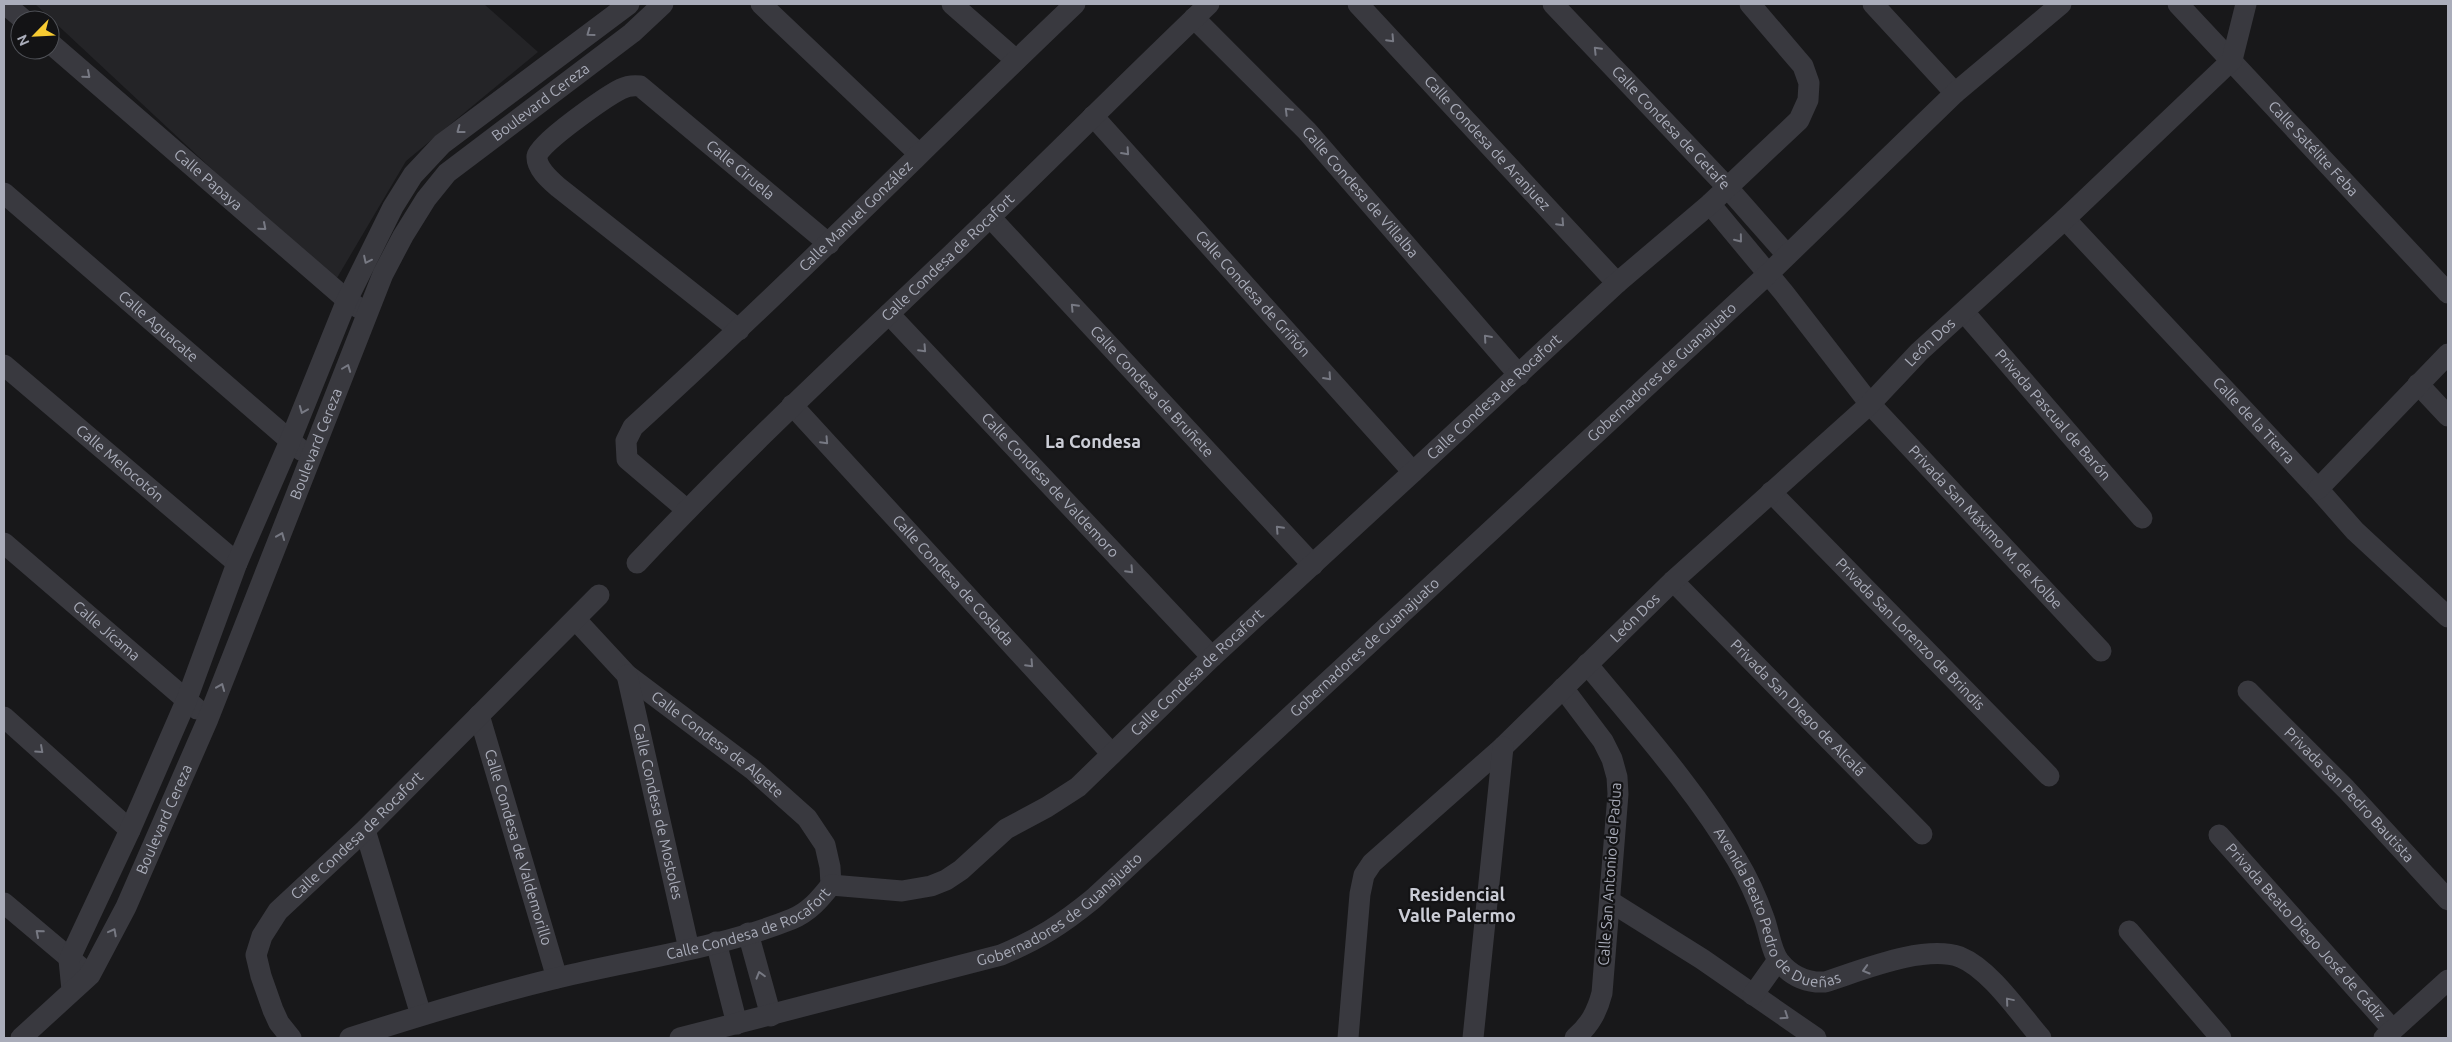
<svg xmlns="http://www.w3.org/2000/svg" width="2452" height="1042" font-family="Ubuntu,sans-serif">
  <rect width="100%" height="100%" fill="#18181a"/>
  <path fill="#242427" d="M35 4H484L538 52 406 161 334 283Z"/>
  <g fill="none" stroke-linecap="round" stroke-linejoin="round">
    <g stroke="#39393f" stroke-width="21">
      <path d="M5 4 24 20"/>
      <path d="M761 4 918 153"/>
      <path d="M952 4 1016 60"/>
      <path id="s1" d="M1358 4 1617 283"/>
      <path id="s2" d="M1553 4 1727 187 1787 255"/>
      <path d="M1873 4 1955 93"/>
      <path id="s3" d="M2178 4 2448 293"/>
      <path id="s4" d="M1194 18 1307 131 1519 375"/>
      <path id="s5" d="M50 43 347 300 359 308"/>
      <path id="s6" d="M1093 116 1413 472"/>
      <path id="s7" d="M4 193 301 450"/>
      <path id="s8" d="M1710 204 1784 293 1870 404 2101 651"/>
      <path id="s9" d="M990 217 1313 565"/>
      <path id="s10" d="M2065 219 2318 489 2355 531 2448 617"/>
      <path id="s11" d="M1964 312 2142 518"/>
      <path id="s12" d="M889 314 1212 657"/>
      <path id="s13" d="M739 330 558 187C550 180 536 168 537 156 539 143 607 96 621 89 627 86 633 85 640 86L829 244"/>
      <path id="s14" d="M4 365 237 563"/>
      <path d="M2418 384 2448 416"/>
      <path id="s15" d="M792 405 1112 754"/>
      <path d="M2318 489 2448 354"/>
      <path id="s16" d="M1771 492 2049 776"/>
      <path id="s17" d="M687 510 627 459 626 441 633 427C784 290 927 145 1075 4"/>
      <path id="s18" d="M4 543 197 709"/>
      <path id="s19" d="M637 563C738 455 846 355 953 253 1039 171 1123 86 1209 4"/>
      <path id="s20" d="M1673 581 1922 834"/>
      <path id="s21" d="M576 620 627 675 752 769 807 818 825 845 830 867 831 885"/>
      <path id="s22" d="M1587 664C1639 727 1695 789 1737 860 1748 878 1757 898 1764 918 1769 931 1771 951 1779 961 1791 976 1807 983 1825 982 1860 971 1924 944 1960 957 1990 969 2020 1014 2041 1038"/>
      <path id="s23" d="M627 675 689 949"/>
      <path d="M1563 688 1603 741 1612 759 1617 777 1618 794 1602 993C1597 1012 1590 1025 1575 1038"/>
      <path id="s24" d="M2248 691 2346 789 2448 900"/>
      <path id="s25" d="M479 715 557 978"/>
      <path d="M4 717 130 830"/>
      <path d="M365 830 421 1015"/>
      <path id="s26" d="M2219 835 2393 1030"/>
      <path d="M1611 902 1702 959 1816 1038"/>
      <path d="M4 903 80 967"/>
      <path d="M2129 931 2221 1038"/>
      <path d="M748 933 771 1016"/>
      <path d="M716 942 737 1024"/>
      <path d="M72 990 69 960 130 830 187 699 237 563 290 441 347 300 393 207 413 175 442 144 629 4"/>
      <path d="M1753 995 1778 960"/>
      <path id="s27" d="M21 1038 90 975 126 907 208 719 383 274 403 236 426 199 447 173 632 33 663 4"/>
      <path id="s28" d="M291 1038 279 1023 273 1010 261 976 256 955 262 936 278 911 365 830 599 595"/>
      <path id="s29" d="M350 1038C418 1016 487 995 557 978 635 959 717 949 792 919 809 912 820 899 831 885L902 891 931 886 946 880 961 870 1006 829 1047 807 1078 787 1212 657 1413 472 1617 283 1710 204 1799 120 1808 100 1809 83 1803 66 1750 4"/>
      <path id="s30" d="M680 1038 1001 955C1039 939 1061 925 1093 899L1768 274 1955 93 2061 4"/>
      <path id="s31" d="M1348 1038 1360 894 1364 875 1372 863 1503 747 1673 581 1870 404 1919 352 2065 219 2232 60 2246 4"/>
      <path d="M1473 1038 1503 747"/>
      <path d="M2384 1038 2448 980"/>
    </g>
  </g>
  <defs><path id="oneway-chevron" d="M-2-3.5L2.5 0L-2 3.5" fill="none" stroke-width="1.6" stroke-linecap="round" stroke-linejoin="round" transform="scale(1.25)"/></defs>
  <g stroke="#777983">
    <use href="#oneway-chevron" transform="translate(590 33) rotate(144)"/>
    <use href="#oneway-chevron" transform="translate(1391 39) rotate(47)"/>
    <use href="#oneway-chevron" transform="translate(1597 50) rotate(-134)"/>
    <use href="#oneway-chevron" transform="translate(87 75) rotate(41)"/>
    <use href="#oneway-chevron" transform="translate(1288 111) rotate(-135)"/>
    <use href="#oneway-chevron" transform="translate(460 130) rotate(143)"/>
    <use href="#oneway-chevron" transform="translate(1126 152) rotate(48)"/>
    <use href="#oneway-chevron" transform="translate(1561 223) rotate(47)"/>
    <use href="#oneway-chevron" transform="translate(263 227) rotate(41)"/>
    <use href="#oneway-chevron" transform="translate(1739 239) rotate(51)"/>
    <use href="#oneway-chevron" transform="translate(367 260) rotate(116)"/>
    <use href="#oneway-chevron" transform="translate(1074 307) rotate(-133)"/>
    <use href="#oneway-chevron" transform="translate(1487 338) rotate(-131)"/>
    <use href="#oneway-chevron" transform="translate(923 349) rotate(47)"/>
    <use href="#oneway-chevron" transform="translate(347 368) rotate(-69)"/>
    <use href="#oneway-chevron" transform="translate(1328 377) rotate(48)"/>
    <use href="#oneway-chevron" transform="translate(303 410) rotate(112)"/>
    <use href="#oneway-chevron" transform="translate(825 441) rotate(47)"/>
    <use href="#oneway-chevron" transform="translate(1279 529) rotate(-133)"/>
    <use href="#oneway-chevron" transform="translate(281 536) rotate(-68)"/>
    <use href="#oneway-chevron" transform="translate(1130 570) rotate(47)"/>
    <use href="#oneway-chevron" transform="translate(1030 664) rotate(47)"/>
    <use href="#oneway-chevron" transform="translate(221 687) rotate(-68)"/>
    <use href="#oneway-chevron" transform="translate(40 750) rotate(42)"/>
    <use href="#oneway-chevron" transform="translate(113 932) rotate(-62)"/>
    <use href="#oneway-chevron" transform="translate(39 933) rotate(-139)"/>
    <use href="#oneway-chevron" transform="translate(1866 970) rotate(164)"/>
    <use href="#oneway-chevron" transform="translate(760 975) rotate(-106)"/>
    <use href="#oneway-chevron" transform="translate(2009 1001) rotate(-130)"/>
    <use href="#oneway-chevron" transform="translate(1785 1016) rotate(34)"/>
  </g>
  <g text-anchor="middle" stroke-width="4.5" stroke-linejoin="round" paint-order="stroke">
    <g font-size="15" fill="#aaadba" stroke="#131315">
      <text dy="5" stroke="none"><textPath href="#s27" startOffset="1091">Boulevard Cereza</textPath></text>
      <text dy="5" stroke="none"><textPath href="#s2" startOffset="171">Calle Condesa de Getafe</textPath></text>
      <text dy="5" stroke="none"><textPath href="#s1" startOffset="190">Calle Condesa de Aranjuez</textPath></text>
      <text dy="5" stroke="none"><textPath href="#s3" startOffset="198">Calle Satélite Feba</textPath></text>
      <text dy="5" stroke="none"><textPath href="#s13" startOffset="528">Calle Ciruela</textPath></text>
      <text dy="5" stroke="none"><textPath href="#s5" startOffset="209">Calle Papaya</textPath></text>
      <text dy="5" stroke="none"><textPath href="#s4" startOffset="241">Calle Condesa de Villalba</textPath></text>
      <text dy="5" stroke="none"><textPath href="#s17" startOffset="419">Calle Manuel González</textPath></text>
      <text dy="5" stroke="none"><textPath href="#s19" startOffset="436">Calle Condesa de Rocafort</textPath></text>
      <text dy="5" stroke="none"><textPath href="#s6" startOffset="239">Calle Condesa de Griñón</textPath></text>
      <text dy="5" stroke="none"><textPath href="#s7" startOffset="204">Calle Aguacate</textPath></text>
      <text dy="5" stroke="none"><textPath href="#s31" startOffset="942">León Dos</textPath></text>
      <text dy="5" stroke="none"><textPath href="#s30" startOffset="1215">Gobernadores de Guanajuato</textPath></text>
      <text dy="5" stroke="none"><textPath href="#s9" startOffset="238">Calle Condesa de Bruñete</textPath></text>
      <text dy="5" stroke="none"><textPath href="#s29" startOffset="1360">Calle Condesa de Rocafort</textPath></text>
      <text dy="5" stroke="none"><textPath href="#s11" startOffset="136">Privada Pascual de Barón</textPath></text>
      <text dy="5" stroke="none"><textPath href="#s10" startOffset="276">Calle de la Tierra</textPath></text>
      <text dy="5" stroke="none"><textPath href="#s27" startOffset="671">Boulevard Cereza</textPath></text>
      <text dy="5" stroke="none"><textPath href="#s14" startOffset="152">Calle Melocotón</textPath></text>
      <text dy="5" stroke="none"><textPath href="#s12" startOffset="235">Calle Condesa de Valdemoro</textPath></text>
      <text dy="5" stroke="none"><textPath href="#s8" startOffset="425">Privada San Máximo M. de Kolbe</textPath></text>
      <text dy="5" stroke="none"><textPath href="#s15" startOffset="238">Calle Condesa de Coslada</textPath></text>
      <text dy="5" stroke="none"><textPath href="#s31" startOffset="538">León Dos</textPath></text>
      <text dy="5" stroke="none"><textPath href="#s18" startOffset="135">Calle Jícama</textPath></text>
      <text dy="5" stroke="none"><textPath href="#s16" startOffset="199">Privada San Lorenzo de Brindis</textPath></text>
      <text dy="5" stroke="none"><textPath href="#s30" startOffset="810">Gobernadores de Guanajuato</textPath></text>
      <text dy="5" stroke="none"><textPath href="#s29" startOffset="955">Calle Condesa de Rocafort</textPath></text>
      <text dy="5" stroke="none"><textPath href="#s20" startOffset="178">Privada San Diego de Alcalá</textPath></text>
      <text dy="5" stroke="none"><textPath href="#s21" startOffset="189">Calle Condesa de Algete</textPath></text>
      <text dy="5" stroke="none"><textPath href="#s24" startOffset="145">Privada San Pedro Bautista</textPath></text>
      <text dy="5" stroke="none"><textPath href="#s23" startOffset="140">Calle Condesa de Mostoles</textPath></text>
      <text dy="5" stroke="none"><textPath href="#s27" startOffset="266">Boulevard Cereza</textPath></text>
      <text dy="5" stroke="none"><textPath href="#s28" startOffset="250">Calle Condesa de Rocafort</textPath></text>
      <text dy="5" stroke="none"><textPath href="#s25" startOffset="138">Calle Condesa de Valdemorillo</textPath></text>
      <text transform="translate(1610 874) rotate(-86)" y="5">Calle San Antonio de Padua</text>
      <text dy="5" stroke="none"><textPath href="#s22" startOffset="318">Avenida Beato Pedro de Dueñas</textPath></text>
      <text dy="5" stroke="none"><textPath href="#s30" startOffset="405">Gobernadores de Guanajuato</textPath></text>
      <text dy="5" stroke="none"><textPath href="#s29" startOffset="416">Calle Condesa de Rocafort</textPath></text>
      <text dy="5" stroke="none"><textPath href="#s26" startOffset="130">Privada Beato Diego José de Cádiz</textPath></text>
    </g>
    <g font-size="18" font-weight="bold" fill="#cbcdd6" stroke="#131315">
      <text x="1093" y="448">La Condesa</text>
      <text x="1457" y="901">Residencial<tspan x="1457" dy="21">Valle Palermo</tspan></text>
    </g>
  </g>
  <rect width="2452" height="1042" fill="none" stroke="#aaadba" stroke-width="10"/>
  <g transform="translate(35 35) rotate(246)"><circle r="24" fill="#131315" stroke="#4f5157"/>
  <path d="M0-4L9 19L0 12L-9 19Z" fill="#f7cb32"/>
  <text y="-8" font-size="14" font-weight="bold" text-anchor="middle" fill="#aaadba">N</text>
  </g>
</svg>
